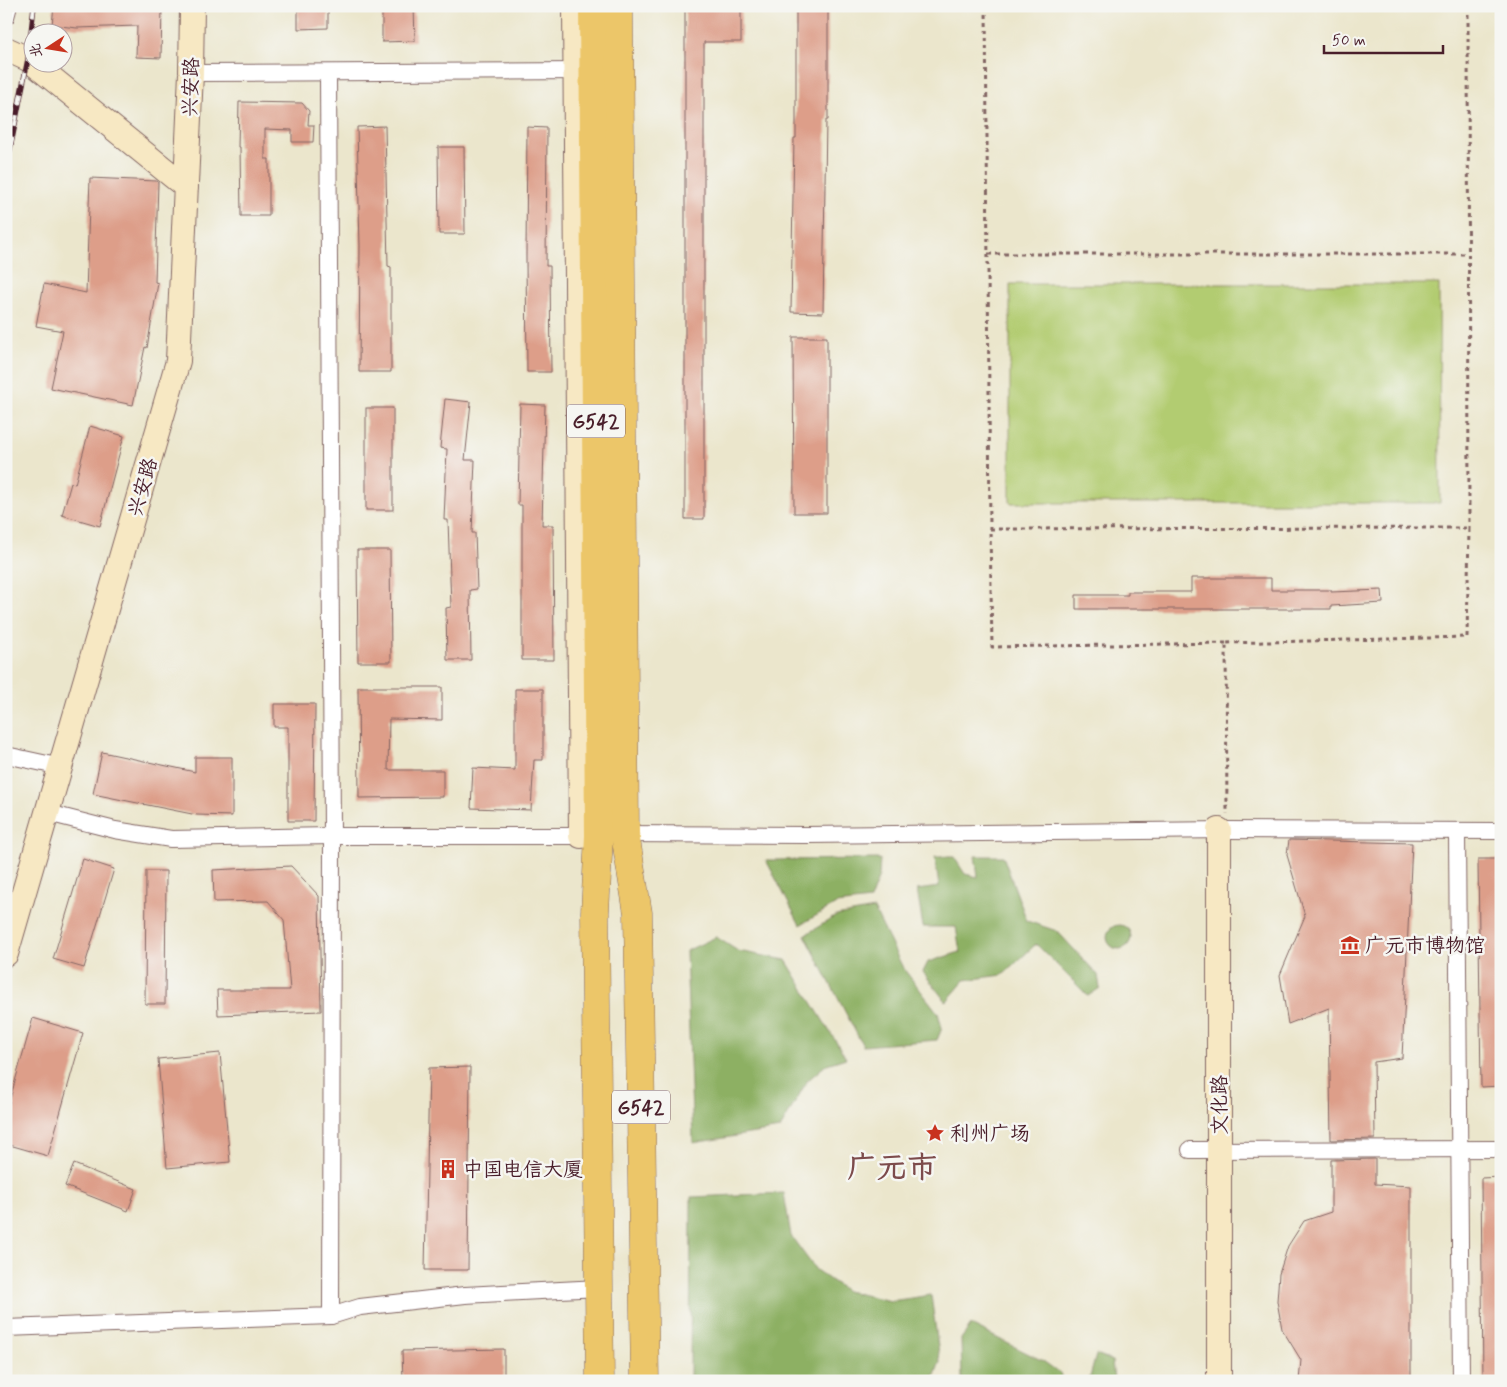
<svg xmlns="http://www.w3.org/2000/svg" width="1507" height="1387" font-family="Mynerve,'LXGW WenKai TC',sans-serif">
  <rect width="100%" height="100%" fill="#f6f6f2"/>
  <filter id="ink" filterUnits="userSpaceOnUse"><feTurbulence type="fractalNoise" baseFrequency=".02" numOctaves="2"/><feDisplacementMap in="SourceGraphic" scale="10" xChannelSelector="R" yChannelSelector="G"/><feConvolveMatrix kernelMatrix="1 2 1 2 8 2 1 2 1" color-interpolation-filters="sRGB"/></filter>
  <filter id="wash" filterUnits="userSpaceOnUse"><feTurbulence type="fractalNoise" baseFrequency=".0096" numOctaves="4" result="noise"/><feDisplacementMap in="SourceGraphic" scale="20" xChannelSelector="R" yChannelSelector="G"/><feGaussianBlur stdDeviation="1.12" result="paint"/><feColorMatrix in="noise" values="0 0 0 0 0 0 0 0 0 0 0 0 0 0 0 0 0 1.4 0 .05"/><feComposite in="paint" operator="in"/></filter>
  <g filter="url(#wash)">
    <rect width="100%" height="100%" fill="#ebe6cc"/>
    <path fill="#b2cc71" stroke="#7e764e" d="M1010 284H1439L1440 503H1010Z"/>
    <g fill="#8db063" stroke="#6c6847">
      <path d="M975 856H1003L1027 921 1057 931 1098 975 1100 988 1088 996 1036 944 1003 975 965 980 946 1002 923 972 928 962 960 952 956 927H923L917 890 939 887 935 857H954L965 874 978 877Z"/>
      <path d="M880 859 879 876 870 900 836 904 800 925 766 860Z"/>
      <path d="M874 909 903 968 938 1013 942 1028 937 1040 863 1046 805 935 836 916Z"/>
      <circle cx="1119" cy="937" r="12"/>
      <path d="M716 937 738 951 786 960 846 1058 827 1064 807 1081 780 1129 693 1143 686 951Z"/>
      <path d="M784 1193 791 1236 816 1270 846 1291 891 1301 931 1295 940 1361 933 1381H690L691 1197Z"/>
      <path d="M971 1325 1043 1361 1061 1374V1381H962L961 1339Z"/>
      <path d="M1096 1355 1112 1361 1114 1381H1089Z"/>
    </g>
    <g id="blocks">
      <g fill="#dd9e89">
        <path d="M54 6H162L161 58 136 57 137 26 77 28 52 25Z"/>
        <path d="M298 6H328V28L298 29Z"/>
        <path d="M382 6H414L415 41 382 42Z"/>
        <path d="M685 6H741V42H704V519H685Z"/>
        <path d="M796 6H828V120H826L823 313 791 312 794 138H796Z"/>
        <path d="M239 102 302 103 309 111 308 125H314L313 142H292V130L265 129V159H269V216H241L240 147H238Z"/>
        <path d="M385 126 388 266 391 267V372H359L360 246 357 127Z"/>
        <path d="M527 127 547 128 546 266H550L551 372H527L526 257Z"/>
        <path d="M438 147H464L465 234H439Z"/>
        <path d="M90 178 156 181 158 182 155 282 158 283 147 348 145 347 133 405 51 388 63 331 36 326 44 284 86 293Z"/>
        <path d="M793 337H827V513H794Z"/>
        <path d="M445 399 471 402 465 460H475L472 533H475L477 589 470 590 471 660H447L446 608 451 607 448 520H444L447 449 440 448Z"/>
        <path d="M520 404 545 405 542 525H553L554 660H522V505H518Z"/>
        <rect x="366" y="408" width="27" height="102"/>
        <path d="M90 426 124 436 100 526 62 515 71 483 75 484Z"/>
        <path d="M357 550H390L391 662H358Z"/>
        <path d="M1191 578H1271V590H1331V592L1382 590 1383 603 1331 606V609H1076V595H1128V592H1191Z"/>
        <path d="M358 687H442V720L389 719 388 770H443V797L359 798Z"/>
        <path d="M515 689H543V760H534L531 810 471 808 473 768 515 770Z"/>
        <path d="M274 704H315L314 821H288V727H274Z"/>
        <path d="M102 752 195 772V757H232V816L197 815 93 794Z"/>
        <path d="M1289 840 1412 843 1402 1058 1374 1062 1375 1139 1331 1140 1329 1008 1288 1024 1280 975 1305 916 1287 855Z"/>
        <path d="M83 859 114 869 84 968 53 959Z"/>
        <path d="M1478 859H1501V1086L1481 1087Z"/>
        <path d="M291 866 319 896 321 1011 218 1015 217 990H290L284 920 268 901 214 902 213 870Z"/>
        <path d="M146 871H166L165 1004H145Z"/>
        <path d="M33 1018 83 1033 48 1156 6 1144V1113Z"/>
        <path d="M220 1053 230 1162 167 1168 158 1059Z"/>
        <path d="M470 1067 468 1270H425L429 1068Z"/>
        <path d="M1375 1159V1184L1411 1186V1381H1299L1301 1360 1282 1329 1277 1301 1279 1274 1288 1246 1304 1221 1331 1212V1160Z"/>
        <path d="M74 1164 136 1189 128 1211 65 1186Z"/>
        <path d="M1501 1177V1381H1483L1481 1178Z"/>
        <path d="M504 1349V1381H403L402 1351Z"/>
      </g>
    </g>
  </g>
  <g filter="url(#ink)">
    <use href="#blocks" fill-opacity="0" stroke="#826563" stroke-width="1"/>
    <g fill="none" stroke-linecap="round" stroke-linejoin="round">
      <g stroke="#826563" stroke-width="18">
        <g id="street">
          <path d="M6 17 9 6"/>
          <path d="M191 73 585 71"/>
          <path d="M6 755 61 767"/>
          <path d="M48 813 115 830 171 839 332 836H591"/>
          <path d="M1457 831 1461 1381"/>
          <path d="M618 834 807 835 1227 830 1501 831"/>
          <path d="M1190 1150 1501 1149"/>
          <path d="M331 1316 360 1307 465 1295 599 1288"/>
          <path d="M6 1328 331 1316 332 836 328 73"/>
        </g>
      </g>
      <g stroke="#826563" stroke-width="26">
        <g id="secondary">
          <path d="M575 6 581 836"/>
          <path d="M6 49 28 59 186 187"/>
          <path d="M1219 830V1381"/>
          <path d="M6 954 178 361 191 73 192 6"/>
        </g>
      </g>
      <g stroke="#826563" stroke-width="29">
        <g id="highway">
          <path d="M593 6 599 836 595 912 600 1381"/>
          <path d="M619 6 625 834 638 913 645 1381"/>
        </g>
      </g>
      <g stroke="#826563" stroke-width="3" stroke-dasharray="4 4" stroke-linecap="butt">
        <path d="M986 6 990 529"/>
        <path d="M1468 6 1469 528"/>
        <path d="M988 254H1468"/>
        <path d="M1226 643 992 647 990 529 1469 528 1467 637 1226 643 1227 814"/>
      </g>
      <use href="#street" stroke="#fff" stroke-width="16"/>
      <use href="#secondary" stroke="#f7e8c3" stroke-width="24"/>
      <use href="#highway" stroke="#ecc669" stroke-width="28"/>
      <g stroke="#4a1f2b" stroke-width="5.5">
        <path id="rail" d="M6 169 28 59 34 6"/>
      </g>
      <use href="#rail" stroke="#f6f6f2" stroke-width="4" stroke-dasharray="11" stroke-linecap="butt"/>
    </g>
  </g>
  <defs>
    <g id="museum-bare" transform="scale(1.5)"><path d="M0-6L6-3V-2H-6V-3ZM-5-1h2V3h-2ZM-1-1h2V3h-2ZM3-1h2V3H3ZM-6 4H6V6H-6Z" fill="#c8321e" stroke="#f6f6f2" stroke-width="2.5" paint-order="stroke"/></g>
    <g id="sight-bare" transform="scale(1.5)"><path d="M0-6L1.8-2.2L6-1.7L2.9 1.2L3.7 5.4L0 3.3L-3.7 5.4L-2.9 1.2L-6-1.7L-1.8-2.2Z" fill="#c8321e" stroke="#f6f6f2" stroke-width="2.5" paint-order="stroke"/></g>
    <g id="building-bare" transform="scale(1.5)"><path d="M-4-6H4V6H1V3H-1V6H-4ZM-2.5-4.3h1.7v1.8h-1.7ZM.8-4.3h1.7v1.8H.8ZM-2.5-1h1.7V.8h-1.7ZM.8-1h1.7V.8H.8Z" fill="#c8321e" stroke="#f6f6f2" stroke-width="2.5" paint-order="stroke"/></g>
  </defs>
  <g fill-rule="evenodd">
    <use href="#museum-bare" x="1350" y="945"/>
    <use href="#sight-bare" x="935" y="1133"/>
    <use href="#building-bare" x="448" y="1169"/>
  </g>
  <g text-anchor="middle" stroke-width="5" stroke-linejoin="round" paint-order="stroke">
    <g fill="#f6f6f2" stroke="#7e6067" stroke-width="1">
      <rect x="567" y="404.5" width="58" height="33" rx="4"/>
      <rect x="612" y="1090.5" width="58" height="33" rx="4"/>
    </g>
    <g font-size="19" font-weight="bold" fill="#4a1f2b">
      <text x="596" y="428">G542</text>
      <text x="641" y="1114">G542</text>
    </g>
    <g font-size="20" fill="#4a1f2b" stroke="#f6f6f2">
      <text transform="translate(190 87) rotate(-88)" y="7">兴安路</text>
      <text transform="translate(142 487) rotate(-74)" y="7">兴安路</text>
      <text transform="translate(1219 1105) rotate(-90)" y="7">文化路</text>
    </g>
    <g font-size="20" fill="#4a1f2b" stroke="#f6f6f2" text-anchor="start">
      <text x="1365" y="952">广元市博物馆</text>
      <text x="950" y="1140">利州广场</text>
      <text x="463" y="1176">中国电信大厦</text>
    </g>
    <g font-size="30" font-weight="bold" fill="#7d4b4c" stroke="#f6f6f2">
      <text x="892" y="1177">广元市</text>
    </g>
  </g>
  <rect width="1507" height="1387" fill="none" stroke="#f6f6f2" stroke-width="25"/>
  <g transform="translate(48 48) rotate(258)"><circle r="24" fill="#f6f6f2" stroke="#b1a0a2"/>
  <path d="M0-4L9 19L0 12L-9 19Z" fill="#c8321e"/>
  <text y="-8" font-size="14" font-weight="bold" text-anchor="middle" fill="#4a1f2b">北</text>
  </g>
  <path d="M1324 45v8h119v-8" fill="none" stroke="#4a1f2b" stroke-width="2.5"/>
  <text x="1332" y="45" font-size="15" fill="#4a1f2b" stroke="#f6f6f2" stroke-width="4" paint-order="stroke">50 m</text>
</svg>
